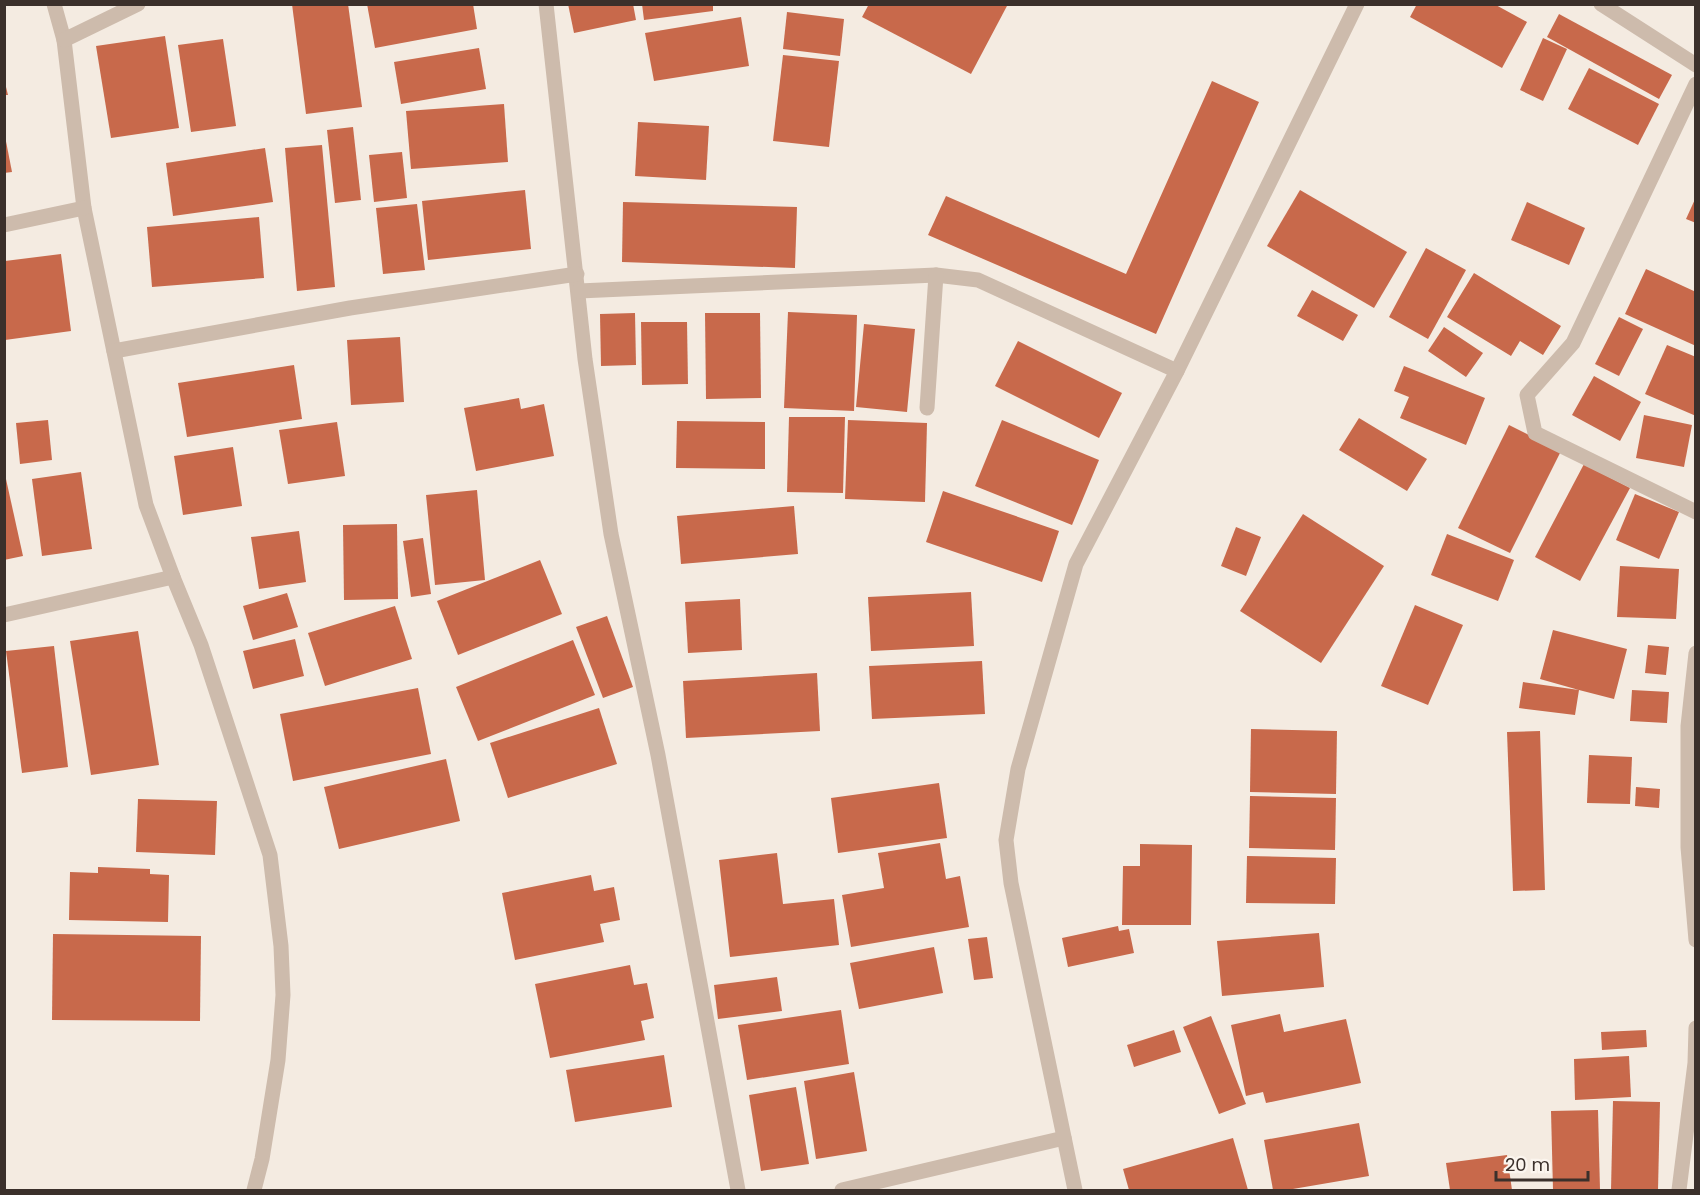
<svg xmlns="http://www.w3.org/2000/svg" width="1700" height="1195" font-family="Poppins,sans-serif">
  <rect width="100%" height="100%" fill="#f4ebe1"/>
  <g fill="#c8694b">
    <path d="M292 4H348L362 107 306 114Z"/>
    <path d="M367 4H473L477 29 375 48Z"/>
    <path d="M568 4H633L636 20 574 33Z"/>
    <path d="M642 4H713V11L644 20Z"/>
    <path d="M869 4H1008L971 74 862 17Z"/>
    <path d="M1417 4H1494L1527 22 1502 68 1410 17Z"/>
    <path d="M787 12 844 19 840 56 783 49Z"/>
    <path d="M1559 14 1672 75 1659 99 1547 37Z"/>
    <path d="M741 17 749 66 654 81 645 33Z"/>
    <path d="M165 36 179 128 111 138 96 46Z"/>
    <path d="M1543 38 1567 49 1543 101 1520 90Z"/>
    <path d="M223 39 236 126 191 132 178 45Z"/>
    <path d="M479 48 486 89 401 104 394 62Z"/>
    <path d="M783 55 839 61 829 147 773 141Z"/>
    <path d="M1589 68 1659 104 1638 145 1568 109Z"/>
    <path d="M4 79 8 95H4Z"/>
    <path d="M1212 81 1259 102 1156 334 928 235 946 196 1126 274Z"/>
    <path d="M504 104 508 162 411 169 406 111Z"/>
    <path d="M638 122 709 126 706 180 635 176Z"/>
    <path d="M353 127 361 200 335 203 327 130Z"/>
    <path d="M4 131 12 172 4 173Z"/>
    <path d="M322 145 335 287 297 291 285 148Z"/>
    <path d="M265 148 273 202 173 216 166 163Z"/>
    <path d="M402 152 407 198 374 202 369 155Z"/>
    <path d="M525 190 531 249 428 260 422 201Z"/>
    <path d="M1300 190 1407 252 1374 308 1267 246Z"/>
    <path d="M1696 197V223L1686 219Z"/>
    <path d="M623 202 797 207 795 268 622 262Z"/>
    <path d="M1527 202 1585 228 1569 265 1511 240Z"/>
    <path d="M417 204 425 270 383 274 376 208Z"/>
    <path d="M259 217 264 278 152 287 147 227Z"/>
    <path d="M1426 248 1466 270 1428 339 1389 317Z"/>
    <path d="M61 254 71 331 5 340V261Z"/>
    <path d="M1646 269 1696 292V346L1625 314Z"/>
    <path d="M1474 273 1561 326 1543 355 1520 341 1511 356 1447 317Z"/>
    <path d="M1312 290 1358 315 1343 341 1297 316Z"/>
    <path d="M788 312 857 315 854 411 784 408Z"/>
    <path d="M635 313 636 365 601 366 600 314Z"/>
    <path d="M705 313H760L761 398 706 399Z"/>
    <path d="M1619 317 1643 329 1619 376 1595 364Z"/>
    <path d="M641 322H687L688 384 642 385Z"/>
    <path d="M864 324 915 329 907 412 856 407Z"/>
    <path d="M1444 327 1483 353 1466 377 1428 351Z"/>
    <path d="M400 337 404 402 351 405 347 340Z"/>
    <path d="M1018 341 1122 393 1099 438 995 386Z"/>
    <path d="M1667 345 1696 357V416L1645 394Z"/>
    <path d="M294 365 302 419 187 437 178 383Z"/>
    <path d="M1404 366 1485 398 1466 445 1400 418 1409 397 1394 391Z"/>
    <path d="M1594 376 1641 402 1620 441 1572 415Z"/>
    <path d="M519 398 521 409 544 404 554 456 476 471 464 408Z"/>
    <path d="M1644 415 1692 425 1684 467 1636 458Z"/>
    <path d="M789 417H845L843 493 787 492Z"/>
    <path d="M1359 418 1427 459 1407 491 1339 450Z"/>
    <path d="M48 420 52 460 20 464 16 423Z"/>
    <path d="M848 420 927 423 925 502 845 499Z"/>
    <path d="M1002 420 1099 460 1072 525 975 486Z"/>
    <path d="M677 421 765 422V469L676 468Z"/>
    <path d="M337 422 345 476 288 484 279 430Z"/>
    <path d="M1509 425 1561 451 1510 553 1458 528Z"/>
    <path d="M233 447 242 506 183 515 174 456Z"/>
    <path d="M1584 464 1630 488 1580 581 1535 557Z"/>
    <path d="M4 470 23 556 4 560Z"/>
    <path d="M81 472 92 549 42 556 32 479Z"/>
    <path d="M477 490 485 580 435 585 426 495Z"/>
    <path d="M943 491 1059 531 1042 582 926 542Z"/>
    <path d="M1635 494 1679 512 1659 559 1616 540Z"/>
    <path d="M794 506 798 554 681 564 677 516Z"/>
    <path d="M1303 514 1384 566 1321 663 1240 611Z"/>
    <path d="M397 524 398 599 344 600 343 525Z"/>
    <path d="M1236 527 1261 537 1246 576 1221 566Z"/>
    <path d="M299 531 306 582 259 589 251 537Z"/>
    <path d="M1447 534 1514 560 1498 601 1431 575Z"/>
    <path d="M423 538 431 594 411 597 403 541Z"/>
    <path d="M540 560 562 614 458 655 437 601Z"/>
    <path d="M1620 566 1679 569 1676 619 1617 617Z"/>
    <path d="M971 592 974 646 871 651 868 597Z"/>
    <path d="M287 593 298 627 253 640 243 606Z"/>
    <path d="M740 599 742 650 688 653 685 602Z"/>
    <path d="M1415 605 1463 625 1428 705 1381 686Z"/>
    <path d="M395 606 412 659 325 686 308 633Z"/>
    <path d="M607 616 633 687 603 698 576 627Z"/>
    <path d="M1553 630 1627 649 1614 699 1579 690 1575 715 1519 708 1523 682 1579 690 1540 679Z"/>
    <path d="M138 631 159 765 91 775 70 641Z"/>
    <path d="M295 639 304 676 253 689 243 651Z"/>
    <path d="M573 640 595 695 478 741 456 687Z"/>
    <path d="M1648 645 1669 647 1666 675 1645 673Z"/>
    <path d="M54 646 68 767 22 773 6 651Z"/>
    <path d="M982 661 985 714 872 719 869 666Z"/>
    <path d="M817 673 820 731 686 738 683 681Z"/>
    <path d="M418 688 431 754 293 781 280 714Z"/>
    <path d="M1632 690 1669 692 1667 723 1630 721Z"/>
    <path d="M599 708 617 764 508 798 490 743Z"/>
    <path d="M1251 729 1337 731 1336 794 1250 792Z"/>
    <path d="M1540 731 1545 890 1513 891 1507 732Z"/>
    <path d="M1589 755 1632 757 1630 804 1587 803Z"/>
    <path d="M446 759 460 821 339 849 324 787Z"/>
    <path d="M939 783 947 838 838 853 831 798Z"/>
    <path d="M1636 787 1660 789 1659 808 1635 806Z"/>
    <path d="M1250 796 1336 798 1335 850 1249 848Z"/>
    <path d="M138 799 217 801 215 855 136 852Z"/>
    <path d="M940 843 946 879 960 876 969 927 851 947 842 895 884 888 878 853Z"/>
    <path d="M1140 844 1192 845 1191 925H1122L1123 866H1140Z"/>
    <path d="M777 853 783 904 834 899 839 945 730 957 719 860Z"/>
    <path d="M1247 856 1336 858 1335 904 1246 903Z"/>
    <path d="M98 867 150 869V874L169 875 168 922 69 920 70 872 98 873Z"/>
    <path d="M591 875 594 891 614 887 620 920 600 924 604 942 515 960 502 893Z"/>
    <path d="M1118 926 1119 931 1129 929 1134 953 1068 967 1062 938Z"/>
    <path d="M1319 933 1324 987 1222 996 1217 941Z"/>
    <path d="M53 934 201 936 200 1021 52 1020Z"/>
    <path d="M987 937 993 978 974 980 968 939Z"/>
    <path d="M934 947 943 993 859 1009 850 963Z"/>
    <path d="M630 965 634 985 647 983 654 1018 641 1021 645 1040 550 1058 535 984Z"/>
    <path d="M777 977 782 1011 718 1019 714 985Z"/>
    <path d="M841 1010 849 1064 747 1080 738 1025Z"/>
    <path d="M1280 1014 1284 1032 1346 1019 1361 1083 1266 1103 1263 1092 1246 1096 1231 1025Z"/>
    <path d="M1211 1016 1246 1104 1219 1114 1183 1027Z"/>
    <path d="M1174 1030 1181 1052 1134 1067 1127 1045Z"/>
    <path d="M1646 1030 1647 1047 1602 1050 1601 1032Z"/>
    <path d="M664 1055 672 1107 575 1122 566 1070Z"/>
    <path d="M1629 1056 1631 1097 1575 1100 1574 1059Z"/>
    <path d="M854 1072 867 1151 816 1159 804 1081Z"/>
    <path d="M796 1087 809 1164 761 1171 749 1095Z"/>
    <path d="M1613 1101 1660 1102 1658 1190H1611Z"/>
    <path d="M1598 1110 1600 1190H1553L1551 1111Z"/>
    <path d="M1359 1123 1369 1176 1287 1190H1273L1264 1140Z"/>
    <path d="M1233 1138 1248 1190H1129L1123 1169Z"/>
    <path d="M1507 1155 1512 1190H1450L1446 1163Z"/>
  </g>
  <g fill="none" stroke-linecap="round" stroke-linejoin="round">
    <g stroke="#cdbbac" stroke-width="15">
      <path d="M54 4 64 40 84 208 146 505 173 577 201 645 270 855 281 946 283 995 278 1060 262 1159 254 1190"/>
      <path d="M546 4 585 359 611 534 658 755 738 1190"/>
      <path d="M1601 4 1696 65"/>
      <path d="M64 40 138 4"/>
      <path d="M1696 84 1573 343 1527 395 1535 433 1696 512"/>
      <path d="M4 225 84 208"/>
      <path d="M579 291 936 275 978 280 1177 371"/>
      <path d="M114 351 350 308 577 274"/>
      <path d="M927 408 936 275"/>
      <path d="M4 615 173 577"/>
      <path d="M1696 653 1688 726V847L1696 940"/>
      <path d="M842 1190 1064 1138"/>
      <path d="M1075 1190 1011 883 1006 840 1018 769 1076 564 1177 371 1357 4"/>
      <path d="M1679 1190 1695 1063 1696 1028"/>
    </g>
  </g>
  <rect width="1700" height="1195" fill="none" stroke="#3b302b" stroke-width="12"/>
  <path d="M1496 1171v9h92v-9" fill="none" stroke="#3b302b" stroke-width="3"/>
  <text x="1505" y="1171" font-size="18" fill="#3b302b" stroke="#fbf5ee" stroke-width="4.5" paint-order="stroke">20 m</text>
</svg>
